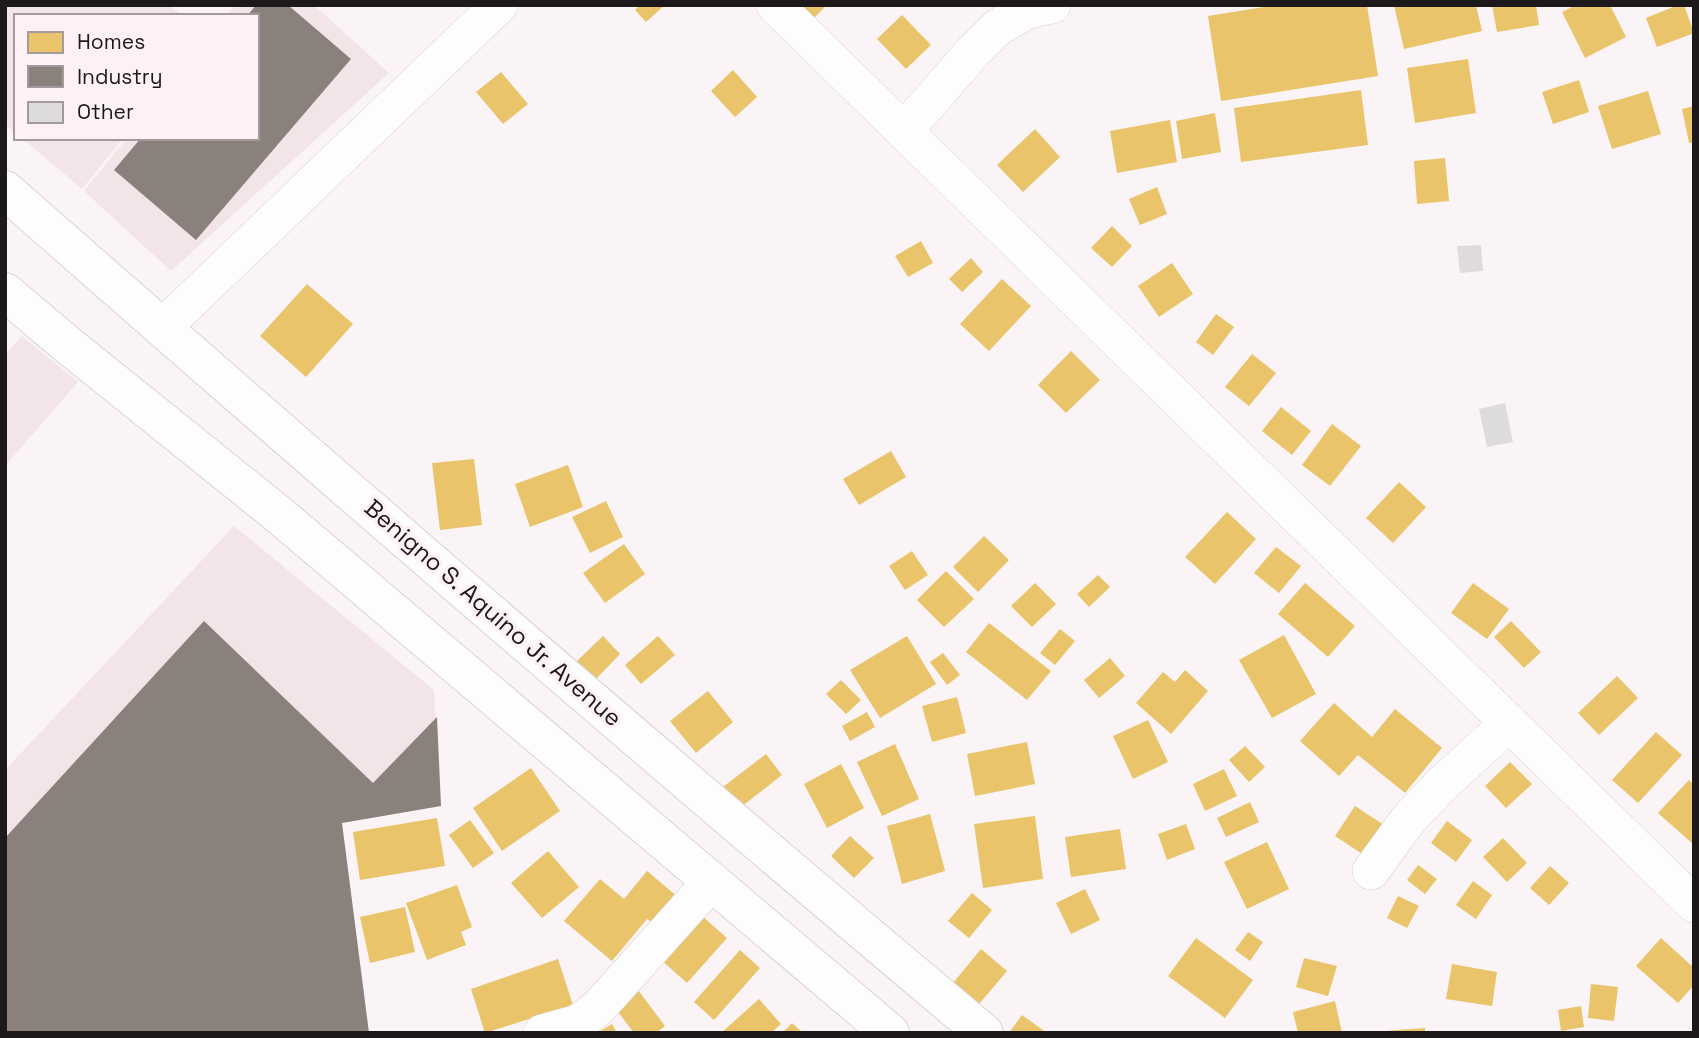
<svg xmlns="http://www.w3.org/2000/svg" width="1699" height="1038" font-family="'Space Grotesk',sans-serif">
  <rect width="100%" height="100%" fill="#fbf4f6"/>
  <g fill="#f3e4e8">
    <path d="M5 5H169L183 16H16V133L5 124Z"/>
    <path d="M235 5H314L389 73 171 271 84 191 127 138H257V16H226Z"/>
    <path d="M22 138H123L82 189Z"/>
    <path d="M22 336 78 382 5 466V355Z"/>
    <path d="M234 526 434 690 441 806 342 823 369 1033H5V770Z"/>
  </g>
  <g fill="#e9c46a">
    <path d="M640 5H665L646 22 635 10Z"/>
    <path d="M790 5H827L808 24Z"/>
    <path d="M1277 5H1367L1378 76 1221 101 1208 16Z"/>
    <path d="M1394 5H1476L1482 31 1404 49Z"/>
    <path d="M1492 5H1536L1539 25 1497 32Z"/>
    <path d="M1576 5H1610L1626 37 1585 58 1562 12Z"/>
    <path d="M1678 5H1684L1694 33 1657 47 1646 18Z"/>
    <path d="M902 15 931 45 906 69 877 39Z"/>
    <path d="M1468 59 1476 113 1415 123 1407 68Z"/>
    <path d="M733 70 757 97 735 117 711 91Z"/>
    <path d="M501 72 528 104 503 124 476 92Z"/>
    <path d="M1579 80 1589 112 1553 124 1542 92Z"/>
    <path d="M1361 90 1368 145 1241 162 1234 108Z"/>
    <path d="M1648 91 1661 134 1612 149 1598 106Z"/>
    <path d="M1694 106V142L1689 143 1682 109Z"/>
    <path d="M1215 113 1221 152 1182 159 1176 121Z"/>
    <path d="M1170 120 1177 162 1117 173 1110 131Z"/>
    <path d="M1035 129 1060 157 1023 192 997 165Z"/>
    <path d="M1445 158 1449 201 1417 204 1414 161Z"/>
    <path d="M1157 187 1167 214 1140 225 1129 199Z"/>
    <path d="M1112 226 1132 246 1112 267 1091 248Z"/>
    <path d="M921 241 933 263 908 277 895 256Z"/>
    <path d="M971 258 983 272 962 292 949 279Z"/>
    <path d="M1172 263 1193 294 1159 317 1138 286Z"/>
    <path d="M1002 279 1031 306 989 351 960 324Z"/>
    <path d="M307 284 353 324 306 377 260 336Z"/>
    <path d="M1216 314 1234 327 1213 355 1196 342Z"/>
    <path d="M1071 351 1100 380 1066 413 1038 385Z"/>
    <path d="M1252 354 1276 373 1249 406 1225 387Z"/>
    <path d="M1281 407 1311 431 1292 455 1262 431Z"/>
    <path d="M1332 424 1361 446 1330 486 1302 465Z"/>
    <path d="M891 451 906 477 859 505 843 479Z"/>
    <path d="M474 459 482 525 440 530 432 463Z"/>
    <path d="M568 465 583 507 530 527 515 484Z"/>
    <path d="M1399 482 1426 507 1393 543 1366 518Z"/>
    <path d="M606 501 623 537 590 553 572 517Z"/>
    <path d="M1227 512 1256 539 1215 584 1185 557Z"/>
    <path d="M984 536 1009 560 978 592 953 567Z"/>
    <path d="M624 544 645 574 605 603 583 573Z"/>
    <path d="M1276 547 1301 566 1279 593 1254 573Z"/>
    <path d="M912 551 928 575 905 590 889 566Z"/>
    <path d="M946 571 974 599 944 627 917 600Z"/>
    <path d="M1098 575 1110 587 1089 607 1077 594Z"/>
    <path d="M1035 583 1056 604 1032 627 1011 606Z"/>
    <path d="M1305 583 1355 626 1328 657 1278 614Z"/>
    <path d="M1473 583 1509 609 1487 639 1451 613Z"/>
    <path d="M1511 621 1541 652 1524 668 1494 637Z"/>
    <path d="M989 623 1051 671 1027 700 966 652Z"/>
    <path d="M1060 629 1075 641 1055 665 1040 653Z"/>
    <path d="M1284 635 1316 694 1272 718 1239 660Z"/>
    <path d="M603 636 620 654 595 680 576 662Z"/>
    <path d="M658 636 675 655 641 684 625 665Z"/>
    <path d="M907 636 936 684 880 718 850 670Z"/>
    <path d="M943 653 960 675 947 685 930 662Z"/>
    <path d="M1110 658 1125 676 1099 698 1084 680Z"/>
    <path d="M1185 670 1208 691 1171 734 1136 703 1163 672 1175 682Z"/>
    <path d="M1617 676 1638 698 1599 735 1578 713Z"/>
    <path d="M841 680 861 700 846 714 826 694Z"/>
    <path d="M708 691 733 722 696 753 670 721Z"/>
    <path d="M957 697 966 733 932 742 922 706Z"/>
    <path d="M1334 703 1372 737 1395 709 1442 748 1405 793 1358 755 1339 776 1300 741Z"/>
    <path d="M867 712 875 727 850 741 842 726Z"/>
    <path d="M1148 720 1168 762 1133 779 1113 736Z"/>
    <path d="M1656 732 1682 755 1638 803 1612 780Z"/>
    <path d="M1027 742 1035 784 975 796 967 754Z"/>
    <path d="M895 744 919 799 882 816 857 762Z"/>
    <path d="M1245 746 1265 767 1249 782 1229 760Z"/>
    <path d="M766 754 782 775 736 811 719 790Z"/>
    <path d="M1510 762 1532 784 1506 808 1485 786Z"/>
    <path d="M841 764 864 808 827 828 804 784Z"/>
    <path d="M531 768 560 811 502 851 473 808Z"/>
    <path d="M1224 769 1237 796 1205 811 1193 784Z"/>
    <path d="M1689 780 1694 785 1693 844 1658 813Z"/>
    <path d="M1250 802 1259 822 1226 837 1217 818Z"/>
    <path d="M1355 806 1390 829 1370 859 1335 836Z"/>
    <path d="M930 814 945 871 902 884 887 826Z"/>
    <path d="M1035 816 1043 879 983 888 974 824Z"/>
    <path d="M437 818 445 866 360 880 353 832Z"/>
    <path d="M470 820 494 853 473 868 449 835Z"/>
    <path d="M1447 821 1472 840 1456 862 1431 843Z"/>
    <path d="M1186 824 1195 849 1167 860 1158 834Z"/>
    <path d="M1120 829 1126 869 1071 877 1065 837Z"/>
    <path d="M850 836 874 858 854 878 831 856Z"/>
    <path d="M1503 838 1527 863 1507 882 1483 857Z"/>
    <path d="M1267 842 1289 889 1247 909 1224 862Z"/>
    <path d="M548 851 579 887 542 918 511 883Z"/>
    <path d="M1418 865 1437 879 1425 894 1407 880Z"/>
    <path d="M1550 866 1569 883 1549 905 1530 888Z"/>
    <path d="M647 871 679 898 656 926 647 919 612 961 564 921 600 879 624 899Z"/>
    <path d="M1473 881 1492 895 1476 919 1456 905Z"/>
    <path d="M457 885 472 927 461 932 466 945 427 960 406 903Z"/>
    <path d="M1085 889 1100 920 1071 934 1056 903Z"/>
    <path d="M972 893 992 910 969 938 948 921Z"/>
    <path d="M1398 896 1419 906 1407 928 1387 918Z"/>
    <path d="M691 906 727 938 687 983 651 951Z"/>
    <path d="M405 907 415 952 370 963 360 917Z"/>
    <path d="M1248 932 1263 942 1250 961 1235 950Z"/>
    <path d="M1196 938 1253 980 1225 1018 1168 976Z"/>
    <path d="M1661 938 1694 968V985L1678 1003 1636 966Z"/>
    <path d="M981 949 1007 971 974 1010 949 988Z"/>
    <path d="M740 950 760 968 714 1020 694 1002Z"/>
    <path d="M1304 958 1337 966 1328 996 1296 987Z"/>
    <path d="M558 959 573 1005 485 1033 471 989Z"/>
    <path d="M1452 964 1497 972 1492 1006 1446 999Z"/>
    <path d="M1591 984 1618 987 1614 1021 1588 1018Z"/>
    <path d="M638 990 665 1026 656 1033H634L615 1008Z"/>
    <path d="M759 999 781 1024 771 1033H721Z"/>
    <path d="M1335 1001 1342 1033H1298L1293 1012Z"/>
    <path d="M1581 1006 1584 1027 1561 1031 1558 1010Z"/>
    <path d="M1022 1015 1047 1033H1009Z"/>
    <path d="M792 1023 803 1033H782Z"/>
    <path d="M612 1024 617 1033H597Z"/>
    <path d="M1425 1028V1033H1385V1031Z"/>
  </g>
  <g fill="#8a817c">
    <path d="M256 5H288L351 59 196 240 114 170 141 138H257V16H247Z"/>
    <path d="M204 621 373 783 437 717 441 806 342 823 369 1033H5V838Z"/>
  </g>
  <g fill="#dddcdb">
    <path d="M1481 245 1483 271 1460 273 1457 246Z"/>
    <path d="M1505 403 1513 442 1487 447 1479 409Z"/>
  </g>
  <g fill="none" stroke-linecap="round" stroke-linejoin="round">
    <g stroke="#d8d2d4" stroke-width="38">
      <g id="minor">
        <path d="M775 5 1694 904"/>
        <path d="M904 131 972 53 998 27 1028 10 1052 5"/>
        <path d="M162 328 499 5"/>
        <path d="M1371 871 1408 820 1440 786 1509 723"/>
        <path d="M542 1033 578 1023 598 1008 712 881"/>
      </g>
    </g>
    <g stroke="#d8d2d4" stroke-width="40">
      <g id="primary">
        <path d="M5 190C328 474 654 756 984 1033"/>
        <path d="M5 292 69 346 278 514 890 1033"/>
      </g>
    </g>
    <use href="#minor" stroke="#fefdfe" stroke-width="37"/>
    <use href="#primary" stroke="#fefdfe" stroke-width="38"/>
  </g>
  <g text-anchor="middle" stroke-width="7" stroke-linejoin="round" paint-order="stroke">
    <g font-size="24" fill="#1d181a" stroke="#fef1f5">
      <text transform="translate(493 613) rotate(41)" y="8">Benigno S. Aquino Jr. Avenue</text>
    </g>
  </g>
  <rect width="1699" height="1038" fill="none" stroke="#1d181a" stroke-width="14"/>
  <rect x="14" y="14" width="245" height="126" fill="#fef1f5" stroke="#a49a9d" stroke-width="2"/>
  <rect x="28" y="32" width="35" height="21" fill="#e9c46a" stroke="#a49a9d" stroke-width="2"/>
  <text x="77" y="49" font-size="21" fill="#1d181a">Homes</text>
  <rect x="28" y="66" width="35" height="21" fill="#8a817c" stroke="#a49a9d" stroke-width="2"/>
  <text x="77" y="84" font-size="21" fill="#1d181a">Industry</text>
  <rect x="28" y="102" width="35" height="21" fill="#dddcdb" stroke="#a49a9d" stroke-width="2"/>
  <text x="77" y="119" font-size="21" fill="#1d181a">Other</text>
</svg>
